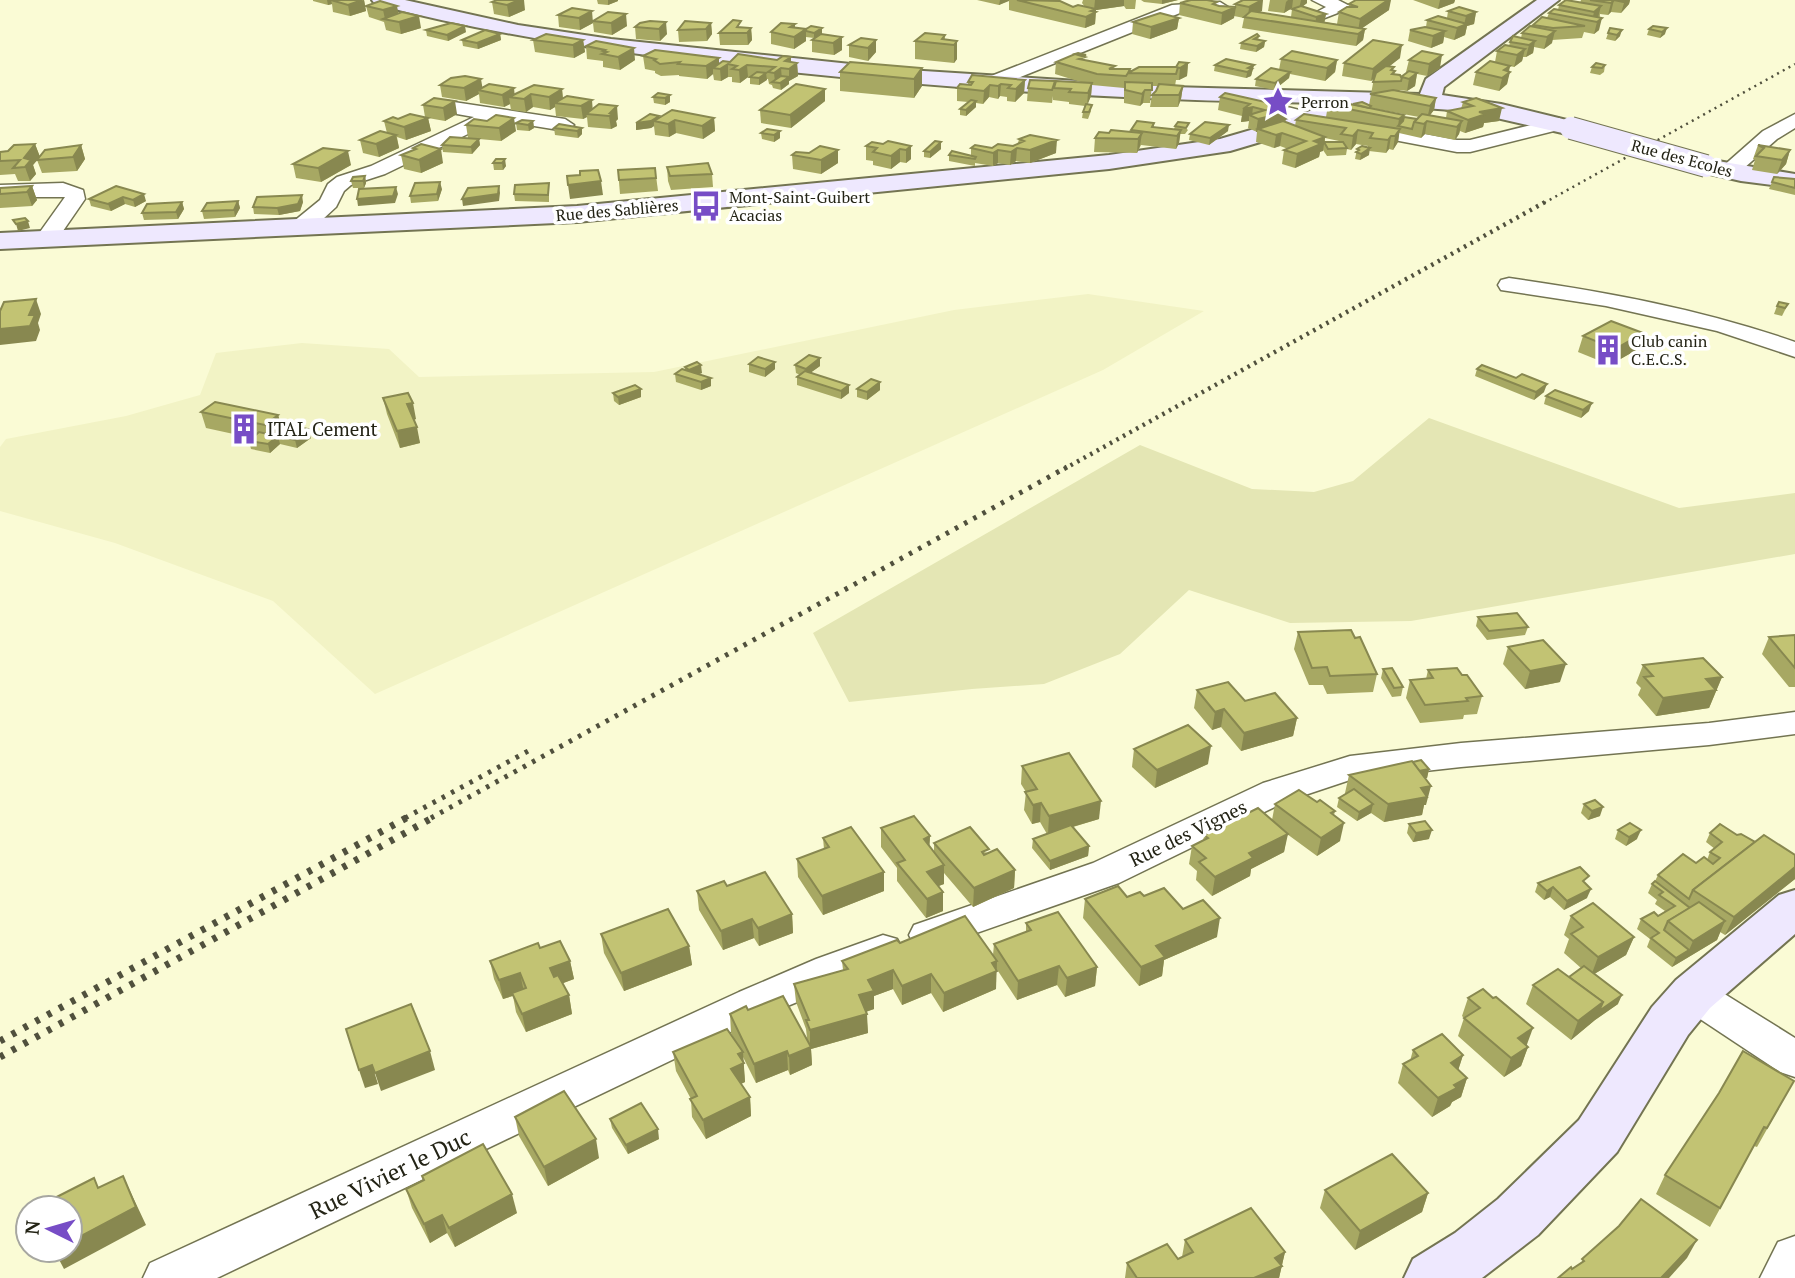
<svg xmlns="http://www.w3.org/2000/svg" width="1795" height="1278" font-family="'PT Serif',serif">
  <rect width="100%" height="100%" fill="#fafbd5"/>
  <path fill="#f2f3c5" d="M1088 294 1204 311 1103 370 375 694 273 601 115 543 0 511V447L6 439 126 416 200 395 216 353 302 343 389 349 419 377 654 372 954 310Z"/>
  <path fill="#e4e6b4" d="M1429 418 1679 508 1795 493V554L1411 621 1290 623 1189 590 1120 654 1044 684 972 689 849 702 813 633 1140 445 1252 489 1314 492 1353 481Z"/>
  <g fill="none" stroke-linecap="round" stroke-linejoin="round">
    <g stroke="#737452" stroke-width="3">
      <g id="street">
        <path d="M1312 0H1338L1350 6 1348 9 1317 21 1309 16 1326 7Z"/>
        <path d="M1220 2 1228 7 1226 10 1180 13 993 88H981L978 84 981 80 1172 5Z"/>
        <path d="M1245 96 1311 113 1457 140H1470L1559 118 1568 124 1566 128 1470 152H1457L1310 124 1239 105 1236 101 1239 97Z"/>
        <path d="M447 101 565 119 574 125 565 131 497 120 385 174 351 185 344 191 336 207 309 232H293L290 227 293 222 320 200 328 184 337 177 371 166 474 117 440 111 438 107Z"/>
        <path d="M1795 114V128L1777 139 1735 176H1721L1718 172 1721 168 1763 131Z"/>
        <path d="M63 183 83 190 85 199 54 244H38L35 239 65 197H0V185Z"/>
        <path d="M1509 278C1607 292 1701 309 1795 342V357L1717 331 1606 306 1501 290 1498 285 1501 280Z"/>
        <path d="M1795 712V734L1709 745 1461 767 1353 779 1287 801 1119 883 942 945 928 950 914 945 909 935 914 925 1093 863 1263 783 1350 756 1461 743 1709 723Z"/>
        <path d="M883 935 897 939 903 950 897 961 768 1014 217 1278H143L150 1263 739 992 816 959Z"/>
        <path d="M1693 978 1707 983 1795 1038V1077L1780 1072 1679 1005 1673 994 1679 983Z"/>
        <path d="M1795 1236V1278H1760L1778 1242Z"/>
      </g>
    </g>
    <g stroke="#737452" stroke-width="4">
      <g id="secondary">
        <path d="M372 0H405L518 25 611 39 908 70 1171 87 1420 94 1426 79 1537 0H1559L1444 87 1442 95 1501 104 1579 123 1583 128 1579 133 1571 135 1466 111 1367 104 1308 128 1230 151 1109 169 577 222 0 249V233L577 206 1109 155 1220 139 1292 118 1330 103C1146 101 964 90 781 71 644 56 509 39 375 4Z"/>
        <path d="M1706 159 1795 174V188L1741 181 1697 171 1694 166 1697 161Z"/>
        <path d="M1795 890V934L1710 1008 1688 1035 1617 1152 1538 1235 1482 1278H1404L1413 1259 1455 1233 1498 1199 1579 1120 1652 1007 1676 980 1779 895Z"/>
      </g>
    </g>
    <use href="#street" fill="#fff" fill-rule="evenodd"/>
    <use href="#secondary" fill="#eee8fe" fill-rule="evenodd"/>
    <path stroke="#50503d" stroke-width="2.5" stroke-dasharray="2 4.5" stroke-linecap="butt" d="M1544 203 1795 64"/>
    <path stroke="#50503d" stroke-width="4.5" stroke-dasharray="2.5 5" stroke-linecap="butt" d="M1064 469 1547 201"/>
    <g stroke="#50503d" stroke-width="5" stroke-dasharray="3.5 7" stroke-linecap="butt">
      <path d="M405 818 530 750"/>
      <path d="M431 818 1067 467"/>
    </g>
    <g stroke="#50503d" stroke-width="7" stroke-dasharray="4.5 9" stroke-linecap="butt">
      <path d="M0 1041 408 817"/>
      <path d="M0 1057 434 817"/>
    </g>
    <g stroke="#737452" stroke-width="24" stroke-linecap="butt">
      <path id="secondary-bridge" d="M1571 128 1706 166"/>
    </g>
    <use href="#secondary-bridge" stroke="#eee8fe" stroke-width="22"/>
  </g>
  <g fill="#a7a863" fill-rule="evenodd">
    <path d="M313 0H364L366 11 350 16 333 12 332 4 328 5 313 1Z"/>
    <path d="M497 0 525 10 509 17 494 14 492 2Z"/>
    <path d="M597 0H618V1L608 5 598 4Z"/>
    <path d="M977 0H1009L999 5Z"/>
    <path d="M1009 0H1045L1073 7H1085L1082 3 1083 0H1136L1135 9H1126L1124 6 1096 10 1095 24 1085 28 1009 10Z"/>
    <path d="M1141 0H1178L1162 4 1144 2Z"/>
    <path d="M1183 0H1207L1217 5 1235 7V4L1243 0 1262 11 1259 12 1291 17 1292 9 1295 8H1292L1284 13 1268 11 1270 0H1307V3L1302 7 1326 14 1324 22 1337 24 1339 12 1349 7V4L1389 10 1362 28 1365 29 1363 40 1356 46 1242 28 1244 18 1234 16V18L1221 25 1179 15 1180 3 1188 1Z"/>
    <path d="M1413 0H1455L1454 3 1438 9Z"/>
    <path d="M1581 0H1630L1629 4 1621 13 1611 12 1608 15 1600 14 1599 30 1594 34 1584 32 1582 38 1552 40V43L1544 49 1534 47 1533 53 1526 57H1523L1522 61 1514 67 1510 66 1507 84 1499 91 1473 85 1476 72 1495 62 1497 51 1509 46 1510 42 1521 38 1522 33 1533 27V25L1547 18 1549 13 1558 10 1559 5 1580 3Z"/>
    <path d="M366 6 398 13 421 28 401 34 386 30 384 22 369 17Z"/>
    <path d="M1448 11 1476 12 1474 24 1467 26 1465 35 1454 40 1444 37 1443 43 1431 48 1408 41 1410 30 1426 27 1427 20 1447 18Z"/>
    <path d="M558 15 593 20 627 26 612 35 594 32 593 23 580 30 559 27Z"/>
    <path d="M1179 18 1177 29 1150 39 1132 34 1133 22Z"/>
    <path d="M650 21 667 34 660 41 636 39 635 27Z"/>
    <path d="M711 23 712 34 707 41 679 42 678 30Z"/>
    <path d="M795 24V28L822 34H821L842 37V50L834 55 812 52V40L814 38 806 37V41L794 49 771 44V32Z"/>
    <path d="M1653 26 1665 34 1660 38 1647 35 1649 29Z"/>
    <path d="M741 27 751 28 752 40 748 45H720L719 33Z"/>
    <path d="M1610 28 1620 36 1615 41 1606 39Z"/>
    <path d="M426 30 466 32 448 41 427 36Z"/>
    <path d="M500 34 501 40 478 49 463 46 462 40Z"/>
    <path d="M945 35V39L957 41V59L954 63 915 59V41Z"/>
    <path d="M1259 36 1258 40 1265 41 1264 47 1256 52 1240 49 1241 43Z"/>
    <path d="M861 38 876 52 868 61 849 57V45Z"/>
    <path d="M533 40H583L585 52 574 58 535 52Z"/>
    <path d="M596 41 635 60 620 70 603 67V61L587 59 586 46Z"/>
    <path d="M1422 51 1440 68 1427 76 1417 74 1415 86 1407 91 1400 90 1399 91 1436 98 1434 110 1430 115 1446 118 1447 111 1461 109 1463 102 1476 98 1499 121 1484 123 1483 127 1465 133 1460 131 1459 134 1455 140 1425 134 1421 138 1399 133 1398 142 1393 150 1389 149 1386 153 1369 151V155L1360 160 1355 159 1357 149 1368 148V146L1356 144 1351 150 1347 149 1346 155 1327 156 1323 150 1320 152 1319 157 1295 168 1282 164 1284 150 1288 149 1280 146 1274 148 1256 142 1257 132 1248 128 1249 121 1241 122 1242 116 1218 110 1220 97 1288 107 1286 120 1284 122 1295 126 1296 120 1326 117 1328 105H1369L1374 78 1371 81 1342 76 1344 63 1400 58 1389 66 1395 71 1394 75 1401 77 1408 72H1406L1409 60ZM1371 108 1419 117 1417 119 1404 117V115ZM1325 138 1339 141V142H1325Z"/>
    <path d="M643 56 719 64 730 62 777 60 791 57V62L797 63 798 76 789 81V84L781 90 773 88 772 85 769 84 768 79H767L759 85 750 84V78L748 77 740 83 732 82V77H728L721 81 714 80 713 74 707 79 679 76V75L661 76 655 73V71L645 69Z"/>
    <path d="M1281 59 1337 60 1335 72 1325 81 1290 74 1289 78 1274 90 1255 86 1256 79 1279 70Z"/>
    <path d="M1085 60 1130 72 1176 67 1188 63 1187 76 1179 80H1176L1175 86H1183L1181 99 1178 107H1150L1152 95 1156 91 1158 86H1152L1150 103H1143L1140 106 1124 103V88L1092 85 1091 96 1087 104 1091 111 1088 119 1082 118 1083 112 1085 106 1069 104V102L1053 100V96L1052 103 1027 101 1028 88 1055 81 1054 87 1084 83 1055 74 1056 62Z"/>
    <path d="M1215 65H1254L1251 76 1246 78 1214 71Z"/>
    <path d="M1605 65 1604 72 1600 75 1590 73 1592 67Z"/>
    <path d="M922 68V86L914 98 840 91V72Z"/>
    <path d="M1025 80 1024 93 1015 102 1007 101V97L1000 96 998 99 989 97 983 104 976 103V107L966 116 960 115V109L968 102 957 101V88L968 85V82Z"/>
    <path d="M440 85 483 87 515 94 562 89 563 98 618 119 616 121 617 126 611 129 588 127 587 117 583 119 556 116 555 107 550 110 533 107 526 112 511 110 510 104 504 107 480 103 479 94 466 101 442 97Z"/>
    <path d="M825 89V101L791 128 761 123 760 110Z"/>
    <path d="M658 93 670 102 665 105 654 103 653 97Z"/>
    <path d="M434 98 457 114 445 121 428 118 431 131 406 140 397 137 399 148 379 157 363 153 360 140 387 133 384 121 398 119 425 117 423 105Z"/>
    <path d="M659 118H714L715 131 703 139 676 133 669 137 655 135 654 126 651 128 636 130V123Z"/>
    <path d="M474 119 516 131 501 141 479 139 480 145 472 154 443 152 442 145 468 138 466 125Z"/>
    <path d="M533 121 534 128 529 131 517 130 516 123Z"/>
    <path d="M1178 122 1188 130 1185 134H1180L1179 143 1176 149 1141 145 1137 153 1094 152 1095 138 1109 133 1131 132V130L1154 123V127L1174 129 1175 126Z"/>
    <path d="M554 128H582V134L578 138 555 135Z"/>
    <path d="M780 131V138L774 142 762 139 761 133Z"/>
    <path d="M1228 131 1209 145 1189 140 1190 134Z"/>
    <path d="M1019 139 1056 153 1030 163 1016 161 1010 165 998 163 993 166 975 163V166L949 161V155L971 156V148L1013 146 1018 143Z"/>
    <path d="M941 142V149L930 158 924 157V151Z"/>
    <path d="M35 144 40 157 81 145 85 159 77 171 42 173 37 160 33 165 36 174 30 181H18L15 174 0 175V152L8 151Z"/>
    <path d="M883 144 911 146V159L906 163 900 162 891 169 873 165V161L866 160V146Z"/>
    <path d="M1758 145 1790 150 1786 164 1777 174 1752 170 1755 160 1753 159Z"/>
    <path d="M413 148 443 163 421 173 404 169 401 155 413 150Z"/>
    <path d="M809 153 838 163 821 174 793 169 792 155Z"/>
    <path d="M496 159 506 166 503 170H494L493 163Z"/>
    <path d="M293 164 351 165 321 182 296 178Z"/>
    <path d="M667 167 712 174 713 187 671 190 668 181Z"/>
    <path d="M655 168 658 191 620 194 618 170Z"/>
    <path d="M365 176 366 183 364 188H353L351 181Z"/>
    <path d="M1795 179V195L1769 189 1772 182Z"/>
    <path d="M549 183V202L515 201 514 194Z"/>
    <path d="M32 186 37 200 32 206 0 208V188Z"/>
    <path d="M116 186 146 201 135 207 125 204 111 211 91 206 89 199Z"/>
    <path d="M442 189 438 201 411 203 410 196Z"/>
    <path d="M238 201 240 208 235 217 204 219 202 211Z"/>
    <path d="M182 202 184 209 178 219 144 220 142 213Z"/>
    <path d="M303 202 300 211 279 215 254 214 253 207Z"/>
    <path d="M1788 304 1782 316 1774 314 1777 306Z"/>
    <path d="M1643 333 1638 349 1610 365 1578 352 1583 336Z"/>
    <path d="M820 358V366L810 373 849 393 841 399 797 385V377L800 375 796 373 795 365Z"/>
    <path d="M749 364 775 369 765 377 749 372Z"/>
    <path d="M685 367 702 373 698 374 711 386 701 390 676 382 675 374 685 370Z"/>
    <path d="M1477 369 1544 392 1534 400 1475 376Z"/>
    <path d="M857 389 880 390 867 400 857 397Z"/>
    <path d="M613 393 641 397 619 405 614 401Z"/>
    <path d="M1546 396 1589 411 1581 418 1544 404Z"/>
    <path d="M383 398 416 419 414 420 420 443 400 448 387 414Z"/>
    <path d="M201 412 278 415 283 431 308 429 311 438 297 448 280 444 270 453 251 449 249 441 252 438 206 428Z"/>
    <path d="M1478 617 1528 627 1525 635 1487 640 1476 626Z"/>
    <path d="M1298 632 1355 638 1377 674 1373 692 1327 694 1323 685H1309L1294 649Z"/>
    <path d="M1795 635V687H1789L1762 654 1769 637Z"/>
    <path d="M1508 647 1560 682 1525 689 1503 664Z"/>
    <path d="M1643 665 1722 677 1709 708 1656 716 1638 695 1641 688 1636 683Z"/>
    <path d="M1383 669 1403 687 1401 696 1392 697 1381 678Z"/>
    <path d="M1428 670 1462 675 1482 696 1477 714 1464 715 1463 719 1420 723 1406 698 1410 680 1426 679Z"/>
    <path d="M1197 690 1245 701 1297 718 1293 736 1241 751 1221 727 1212 730 1194 708Z"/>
    <path d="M1134 749 1208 764 1155 788 1132 767Z"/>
    <path d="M1413 762 1429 769 1427 778H1425L1426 805H1424L1422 815 1384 822 1371 813 1357 821 1337 807 1339 798 1346 794 1345 793 1349 775Z"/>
    <path d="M1022 766 1099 819 1073 827 1089 846 1088 856 1050 870 1032 848 1033 839 1047 834 1040 822 1032 824 1024 810 1026 792 1021 784Z"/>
    <path d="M1317 802 1335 811 1334 815 1340 841 1317 856 1287 834 1284 852 1251 869 1250 876 1212 896 1196 880 1197 871 1189 864 1192 846 1203 841 1204 835 1272 820 1275 804Z"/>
    <path d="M1584 804 1600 816 1588 820 1581 813Z"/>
    <path d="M1409 824 1429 839 1413 842 1407 833Z"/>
    <path d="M881 828 930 836 929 846 934 852V843L989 853 1015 870 1014 888 973 907 944 873V884L938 886 943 892V911L926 918 897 881V868L881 847Z"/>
    <path d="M1618 830 1637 839 1626 846 1615 839Z"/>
    <path d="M1710 833 1795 879 1725 935 1720 932 1717 940 1672 967 1647 947 1650 939 1637 929 1641 919 1658 916 1665 911 1655 904 1657 900 1648 893 1652 884 1655 881 1658 875 1707 860 1710 852 1715 849 1706 842Z"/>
    <path d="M823 838 884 891 823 915 798 877 797 859 824 849Z"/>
    <path d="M1538 883 1586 885 1587 898 1564 910 1550 897 1544 900 1535 892Z"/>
    <path d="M727 886 792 914 793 933 759 946 754 938 723 950 699 910 697 891Z"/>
    <path d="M1144 896 1183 909 1217 937 1164 960 1162 976 1139 986 1083 918 1085 899Z"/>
    <path d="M1571 916 1634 937 1626 955 1594 974 1618 1004 1595 1020 1571 1040 1526 1004 1533 985 1569 977 1581 968 1564 953 1569 939 1564 935Z"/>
    <path d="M1026 923 1097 967 1095 986 1065 997 1057 985 1017 1000 996 968V989L943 1012 931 993 902 1005 893 989 874 996V1009L866 1012 868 1033 811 1049 812 1065 790 1075 788 1070 756 1083 743 1057 745 1082 741 1084 750 1097 751 1116 706 1139 692 1117 691 1099 676 1071 673 1052 735 1041 731 1033 730 1014 748 1010 807 1038 806 1029 796 1002 794 984 843 970 842 961 900 943 993 955 994 944 1026 932Z"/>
    <path d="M601 934 689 946 692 965 624 991 604 953Z"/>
    <path d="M540 948 570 961 574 979 563 983 569 995 572 1014 526 1032 516 1012 513 996 503 999 494 979 490 961Z"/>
    <path d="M1468 998 1528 1047 1521 1066 1504 1077 1458 1036 1464 1018 1462 1016Z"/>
    <path d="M1413 1050 1463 1055 1458 1070 1467 1078 1461 1097 1452 1102 1450 1106 1432 1117 1398 1083 1403 1064 1410 1061Z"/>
    <path d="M1784 1099 1757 1147 1754 1146 1710 1227 1656 1194 1665 1175Z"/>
    <path d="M515 1117 599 1158 548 1186 519 1136Z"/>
    <path d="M610 1119 659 1139 628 1154 612 1128Z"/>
    <path d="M422 1176 517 1213 455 1247 447 1233 430 1243 412 1208 406 1189 423 1180Z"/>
    <path d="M1325 1190 1428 1193 1422 1212 1355 1250 1320 1208Z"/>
    <path d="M1185 1240 1285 1252 1279 1278H1125L1127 1263 1178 1259 1182 1257Z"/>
  </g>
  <g fill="#888850">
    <path d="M327 0H342H331L332 4 328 5Z"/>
    <path d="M364 0 366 11 350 16 348 5Z"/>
    <path d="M519 0H524L525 10 509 17 507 5Z"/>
    <path d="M608 0H618V1L608 5Z"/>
    <path d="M1000 0H1009V1L999 5Z"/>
    <path d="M1095 0H1124V6L1096 10 1095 24 1085 28 1086 17 1094 10Z"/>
    <path d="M1162 0H1178L1162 4Z"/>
    <path d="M1262 0H1263L1262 11 1249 17H1248L1249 7Z"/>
    <path d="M1288 0H1293L1292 8 1284 13 1286 2Z"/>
    <path d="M1301 0H1307V3L1299 9Z"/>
    <path d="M1388 0H1391L1389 10 1358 31 1360 19Z"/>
    <path d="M1440 0H1455L1454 3 1438 9Z"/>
    <path d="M1614 0 1611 12 1608 15 1611 3Z"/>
    <path d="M1625 0H1630L1629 4 1621 13Z"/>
    <path d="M397 6 399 17 385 19 383 10Z"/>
    <path d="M1601 6 1598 18 1592 21 1594 12Z"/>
    <path d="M1236 7 1234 18 1221 25 1222 13Z"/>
    <path d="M592 11 593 23 580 30 579 18Z"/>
    <path d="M1476 12 1474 24 1467 26 1465 35 1454 40 1457 28 1464 25 1466 16Z"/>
    <path d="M626 14 627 26 612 35 611 23Z"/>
    <path d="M1326 14 1324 25 1315 28 1316 17Z"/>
    <path d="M419 16 421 28 401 34 399 22Z"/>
    <path d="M1179 18 1177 29 1150 39 1151 27Z"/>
    <path d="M1602 18 1599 30 1594 34 1597 22Z"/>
    <path d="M666 22 667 34 660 41 659 29Z"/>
    <path d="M711 23 712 34 707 41 706 29Z"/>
    <path d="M795 24V36L806 29V41L794 49V37L790 27Z"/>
    <path d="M465 26 466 32 448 41 447 35Z"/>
    <path d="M751 28 752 40 748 45 747 33Z"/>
    <path d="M822 28V34L814 39V33Z"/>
    <path d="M1667 28 1665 34 1660 38 1662 32Z"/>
    <path d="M1365 29 1363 40 1356 46 1358 34Z"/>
    <path d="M1622 30 1620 36 1615 41 1617 35Z"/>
    <path d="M1445 31 1443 43 1431 48 1433 36Z"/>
    <path d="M1555 31 1552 43 1544 49 1547 37Z"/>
    <path d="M500 34 501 40 478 49 477 43Z"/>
    <path d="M842 37V50L834 55 833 43Z"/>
    <path d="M583 40 585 52 574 58 573 45Z"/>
    <path d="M876 40V52L868 61V48Z"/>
    <path d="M957 41V59L954 63V45Z"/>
    <path d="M1265 41 1264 47 1256 52 1257 46Z"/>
    <path d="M1535 41 1533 53 1526 57 1529 45Z"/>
    <path d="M1402 45 1400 58 1371 81 1373 69Z"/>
    <path d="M634 48 635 60 620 70 618 57Z"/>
    <path d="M1525 49 1522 61 1514 67 1517 55Z"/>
    <path d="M1442 55 1440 68 1427 76 1429 64Z"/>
    <path d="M791 57V67L797 63 798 76 789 81V69L785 61Z"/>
    <path d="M719 58V69L713 68V74L707 79 706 66Z"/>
    <path d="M1337 60 1335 72 1325 81 1327 68Z"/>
    <path d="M1188 63 1187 76 1179 80 1180 68Z"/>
    <path d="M728 64V77L721 81 720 69Z"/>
    <path d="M747 65 748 77 740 83 739 70Z"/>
    <path d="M1254 65 1251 76 1246 78 1248 68Z"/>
    <path d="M1510 66 1508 73 1510 72 1507 84 1499 91 1504 70Z"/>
    <path d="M781 68 782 80 775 82 774 73Z"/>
    <path d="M922 68V86L914 98V79Z"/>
    <path d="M1290 72 1289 78 1274 90 1275 83Z"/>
    <path d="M766 73 767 80 759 85V78Z"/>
    <path d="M1417 73 1415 86 1407 91 1409 79Z"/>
    <path d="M789 77V84L781 90 780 83Z"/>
    <path d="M481 79 483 91 478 90 479 94 466 101 464 88Z"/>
    <path d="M1025 80 1024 93 1015 102 1016 89Z"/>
    <path d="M1092 83 1091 96 1087 106 1088 93Z"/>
    <path d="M1001 84 1000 96 998 99V86Z"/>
    <path d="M990 85 989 97 983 104 984 91Z"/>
    <path d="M1183 86 1181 99 1178 107 1179 95Z"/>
    <path d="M514 88 515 98 509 97 510 104 504 107 502 95Z"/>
    <path d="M562 89 563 102 555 103V107L550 110 549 97Z"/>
    <path d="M825 89V101L791 128 790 115Z"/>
    <path d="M1145 90 1143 103 1140 106 1142 94Z"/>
    <path d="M531 94 533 107 526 112 524 99Z"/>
    <path d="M670 95V102L665 105V98Z"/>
    <path d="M1436 98 1434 110 1427 119 1430 106Z"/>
    <path d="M592 100 593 113 586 114 587 117 583 119 581 106Z"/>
    <path d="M455 101 457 114 445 121 443 108Z"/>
    <path d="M976 101V107L966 116V110Z"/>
    <path d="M617 106 618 119 616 121 617 126 611 129 609 116 610 113Z"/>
    <path d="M1253 107 1252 116 1249 115V121L1241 122 1243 109Z"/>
    <path d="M1288 107 1286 120 1277 127 1258 129 1257 132H1256L1258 119Z"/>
    <path d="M1502 108 1499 121 1484 123 1483 127 1465 133 1468 120 1479 112Z"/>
    <path d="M1404 115 1402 127 1398 126 1397 133 1399 119Z"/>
    <path d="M659 116 660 122 654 121V126L651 128 636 130V123Z"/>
    <path d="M428 118 431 131 406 140 404 127Z"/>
    <path d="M514 118 516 131 501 141 499 128Z"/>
    <path d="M714 118 715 131 703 139 702 126Z"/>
    <path d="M675 120 676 133 669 137 668 124Z"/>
    <path d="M533 121 534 128 529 131 528 125Z"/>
    <path d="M1427 121 1425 134 1421 138 1424 124Z"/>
    <path d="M1462 121 1459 134 1455 140 1457 127Z"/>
    <path d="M1229 125 1228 131 1209 145 1210 138Z"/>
    <path d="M582 128V134L578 138 577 131Z"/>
    <path d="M1400 129 1398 142 1393 150 1395 136Z"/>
    <path d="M1181 130 1179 143 1176 149 1177 136Z"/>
    <path d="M1358 130 1356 144 1351 150 1353 136Z"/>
    <path d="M780 131V138L774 142V135Z"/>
    <path d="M1142 133 1140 146 1137 153 1138 139Z"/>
    <path d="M1282 133 1280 146 1274 148 1276 135Z"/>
    <path d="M396 135 399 148 379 157 376 144Z"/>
    <path d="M1391 136 1389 149 1386 153 1388 140Z"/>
    <path d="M1325 137 1323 151 1320 152 1319 157 1295 168 1297 154 1314 141Z"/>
    <path d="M479 139 480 145 472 154 471 147Z"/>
    <path d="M1057 140 1056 153 1030 163V150Z"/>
    <path d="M941 142V149L930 158V152Z"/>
    <path d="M35 144 40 157 33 165 36 174 30 181 25 167 24 158Z"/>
    <path d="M81 145 85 159 77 171 73 157Z"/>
    <path d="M911 146V159L906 163V150Z"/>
    <path d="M1017 148 1016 161 1010 165 1011 152Z"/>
    <path d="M1370 148 1369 155 1360 160 1361 154Z"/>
    <path d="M441 149 443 163 421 173 419 160Z"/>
    <path d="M900 149V162L891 169V156Z"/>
    <path d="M838 150V163L821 174V160Z"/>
    <path d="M998 150V163L993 166V153Z"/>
    <path d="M1790 150 1786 164 1777 174 1782 160Z"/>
    <path d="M348 151 351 165 321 182 318 168Z"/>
    <path d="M505 159 506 166 503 170 502 163Z"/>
    <path d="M365 176 366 183 364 188 363 181Z"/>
    <path d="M601 181 603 195 570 199 568 185Z"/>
    <path d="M440 182 442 189 438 201 437 194Z"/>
    <path d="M32 186 37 200 32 206 27 192Z"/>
    <path d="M499 186 500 193 499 201 463 206 462 199Z"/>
    <path d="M396 187 398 194 395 203 358 206 357 199Z"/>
    <path d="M144 194 146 201 135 207 133 200Z"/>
    <path d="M302 195 303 202 300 211 279 215 277 208Z"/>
    <path d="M123 197 125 204 111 211 108 204Z"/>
    <path d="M238 201 240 208 235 217 234 210Z"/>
    <path d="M182 202 184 209 178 219 176 212Z"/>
    <path d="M28 221 30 228 18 231 16 224Z"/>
    <path d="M36 299 41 314 38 323 40 330 36 341 0 345V329L29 315Z"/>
    <path d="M1643 333 1638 349 1610 365 1615 349Z"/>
    <path d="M820 358V366L806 376V369Z"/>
    <path d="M775 362V369L765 377V369Z"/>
    <path d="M701 365 702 373 689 378V370Z"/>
    <path d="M711 378V386L701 390V382Z"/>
    <path d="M880 382V390L867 400V392Z"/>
    <path d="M1547 384 1544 392 1534 400 1536 392Z"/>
    <path d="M849 385V393L841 399V391Z"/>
    <path d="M641 389V397L619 405 618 397Z"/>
    <path d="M413 403 416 419 411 420 407 404Z"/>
    <path d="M1592 403 1589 411 1581 418 1583 410Z"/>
    <path d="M278 415 283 431 270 441 265 425Z"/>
    <path d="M417 427 420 443 400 448 397 431Z"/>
    <path d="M308 429 311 438 297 448 295 440Z"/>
    <path d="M278 436 280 444 270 453 268 444Z"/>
    <path d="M1566 664 1560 682 1525 689 1530 671Z"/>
    <path d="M1722 677 1709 708 1656 716 1663 698 1706 679Z"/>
    <path d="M1224 709 1221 727 1212 730 1215 712Z"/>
    <path d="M1297 718 1293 736 1241 751 1244 733Z"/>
    <path d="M1211 746 1208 764 1155 788 1157 770Z"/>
    <path d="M1429 769 1427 778 1415 781 1418 772Z"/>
    <path d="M1431 786 1426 805H1424L1422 815 1384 822 1388 804 1421 788Z"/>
    <path d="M1101 801 1099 819 1048 834 1049 816Z"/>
    <path d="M1041 803 1040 822 1032 824 1033 805Z"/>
    <path d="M1373 804 1371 813 1357 821 1359 812Z"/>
    <path d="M1603 807 1600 816 1588 820 1592 811Z"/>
    <path d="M1344 823 1340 841 1317 856 1321 838Z"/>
    <path d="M1432 830 1429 839 1413 842 1416 833Z"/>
    <path d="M1641 830 1637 839 1626 846 1629 837Z"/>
    <path d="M1288 834 1284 852 1251 869 1250 876 1212 896 1215 877 1249 853Z"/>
    <path d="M930 836 929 855 924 839Z"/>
    <path d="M1089 846 1088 856 1050 870V861Z"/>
    <path d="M944 865V884L926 891 927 872Z"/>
    <path d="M1795 867V879L1725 935 1734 917Z"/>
    <path d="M1015 870 1014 888 973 907 974 888Z"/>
    <path d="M884 872V891L823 915 822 896Z"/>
    <path d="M1553 887 1550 897 1544 900 1547 891Z"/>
    <path d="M1591 889 1587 898 1564 910 1567 901Z"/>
    <path d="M943 892V911L926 918 927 899Z"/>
    <path d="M792 914 793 933 759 946 758 928Z"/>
    <path d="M1220 918 1217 937 1164 960 1162 976 1139 986 1141 967 1156 946Z"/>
    <path d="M752 919 754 938 723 950 721 931Z"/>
    <path d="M1725 921 1717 940 1672 967 1676 958 1689 950 1693 941Z"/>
    <path d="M1634 937 1626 955 1591 976 1598 957Z"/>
    <path d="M689 946 692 965 624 991 621 973Z"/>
    <path d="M570 961 574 979 553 987 550 968Z"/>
    <path d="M997 961 996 989 943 1012 944 993Z"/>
    <path d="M1059 966 1057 985 1017 1000 1018 981Z"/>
    <path d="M1097 967 1095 986 1065 997 1067 978Z"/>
    <path d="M893 970V989L874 996V1009L859 1014V995L868 980Z"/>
    <path d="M520 973 524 992 503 999 499 980Z"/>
    <path d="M931 974V993L902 1005V986Z"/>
    <path d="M569 995 572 1014 526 1032 522 1014Z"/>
    <path d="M1622 995 1618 1004 1595 1020 1571 1040 1578 1021 1603 1002Z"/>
    <path d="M867 1014 868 1033 811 1049 812 1065 790 1075 789 1056 810 1047V1030Z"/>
    <path d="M1533 1028 1526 1047 1518 1038Z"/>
    <path d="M1528 1047 1521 1066 1504 1077 1511 1058Z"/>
    <path d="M430 1051 435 1070 381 1091 375 1073Z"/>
    <path d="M787 1051 788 1070 756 1083 754 1064Z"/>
    <path d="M743 1052 745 1082 733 1087 731 1069 738 1054Z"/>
    <path d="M1463 1055 1457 1074 1451 1063Z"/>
    <path d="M372 1065 378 1084 365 1088 359 1070Z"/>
    <path d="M1467 1078 1461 1097 1452 1102 1450 1106 1432 1117 1438 1098 1454 1085Z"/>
    <path d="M750 1097 751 1116 706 1139 703 1120Z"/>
    <path d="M658 1129 659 1139 628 1154 626 1145Z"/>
    <path d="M596 1139 599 1158 548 1186 544 1167Z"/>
    <path d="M123 1176 146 1225 64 1269 54 1250H70V1242Z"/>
    <path d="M1428 1193 1422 1212 1355 1250 1360 1231Z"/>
    <path d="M512 1194 517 1213 455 1247 449 1228Z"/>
    <path d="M442 1215 447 1233 430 1243 424 1224Z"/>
    <path d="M1697 1240 1687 1258 1669 1278H1661Z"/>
    <path d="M1285 1252 1279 1278H1254L1275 1258Z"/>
  </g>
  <g fill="#c2c373" stroke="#888850" stroke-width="2">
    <path d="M331 0H362L348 5Z"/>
    <path d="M497 0H519L507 5 492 2Z"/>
    <path d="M1017 0 1060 1 1073 7 1078 5 1096 9 1091 11 1096 12 1086 17Z"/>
    <path d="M1191 0H1207L1217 2 1213 4 1219 6 1236 7 1222 13 1180 3Z"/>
    <path d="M1243 0H1262L1249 7 1235 4Z"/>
    <path d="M1356 0H1388L1360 19 1339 12 1347 7H1358L1349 4Z"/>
    <path d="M1566 0 1601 6 1594 12 1559 5Z"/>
    <path d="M1590 0H1625L1624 2 1614 0 1611 3Z"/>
    <path d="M380 1 397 6 383 10 366 6Z"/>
    <path d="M1301 6 1326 14 1316 17 1292 9Z"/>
    <path d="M1459 7 1476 12 1466 16 1448 11Z"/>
    <path d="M572 8 592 11 579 18 558 15Z"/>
    <path d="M1554 9 1602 18 1597 22 1549 13Z"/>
    <path d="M1251 11 1365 29 1358 34 1244 17Z"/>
    <path d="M402 12 419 16 399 22 383 19Z"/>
    <path d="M608 12 626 14 611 23 593 21Z"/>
    <path d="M1160 13 1179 18 1151 27 1133 22Z"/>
    <path d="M1438 16 1467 24 1457 28 1427 20Z"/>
    <path d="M1542 17 1585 26 1553 28 1533 25Z"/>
    <path d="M733 20 741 21 737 27 751 28 747 33H719Z"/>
    <path d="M650 21 666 22 659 29 635 27 640 23Z"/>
    <path d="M685 21 711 23 706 29 678 30Z"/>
    <path d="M451 23 465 26 447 35 426 30Z"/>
    <path d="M781 23 795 24 790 27 806 29 794 37 771 32Z"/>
    <path d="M811 26 822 28 814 33 806 31V29L803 31Z"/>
    <path d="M1530 26 1555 31 1547 37 1522 33Z"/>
    <path d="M1653 26 1667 28 1662 32 1649 29Z"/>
    <path d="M1425 27 1445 31 1433 36 1410 30Z"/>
    <path d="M1610 28 1622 30 1617 35 1608 33Z"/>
    <path d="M485 30 500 34 477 43 462 40Z"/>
    <path d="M925 33 945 35 942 39 957 41 954 45 915 41Z"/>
    <path d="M546 34 583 40 573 45 533 40Z"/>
    <path d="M821 34 842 37 833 43 812 40Z"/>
    <path d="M1257 34 1259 36 1254 39 1265 41 1257 46 1241 43Z"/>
    <path d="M1513 36 1535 41 1529 45 1510 42Z"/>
    <path d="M861 38 876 40 868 48 849 45Z"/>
    <path d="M1373 40 1402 45 1373 69 1344 63Z"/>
    <path d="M596 41 634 48 618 57 602 54 607 52 603 51 605 50 586 46Z"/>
    <path d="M1505 45 1525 49 1517 55 1497 51Z"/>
    <path d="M655 50 719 58 706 66 678 64 680 62 660 64 654 60 656 59 643 56Z"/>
    <path d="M1292 51 1337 60 1327 68 1281 59Z"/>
    <path d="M1422 51 1442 55 1429 64 1409 60Z"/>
    <path d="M1078 53 1086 55 1082 56 1075 54Z"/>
    <path d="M738 54 777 60 783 56 791 57 785 61 797 63 789 69 781 68 774 73 768 72 775 67 747 65 739 70 732 69 737 66 728 64 720 69 713 68 723 61 730 62Z"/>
    <path d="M1075 54 1085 57 1079 59 1115 66 1109 69H1130L1128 73 1139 67H1178L1176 74 1128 73 1126 76 1097 74 1056 62Z"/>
    <path d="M1226 59 1254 65 1248 68 1252 69 1247 72 1215 65Z"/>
    <path d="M1490 61 1510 66 1504 70 1510 72 1502 78 1476 72Z"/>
    <path d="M850 62 922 68 914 79 840 72Z"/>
    <path d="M1179 62 1188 63 1180 68 1176 67Z"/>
    <path d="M1596 63 1605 65 1602 68 1592 67Z"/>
    <path d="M1386 66 1394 67 1391 70 1395 71 1392 74 1400 75 1401 77 1409 71 1417 73 1409 79 1402 77 1401 81 1373 82 1376 73Z"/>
    <path d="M1271 68 1290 72 1275 83 1256 79Z"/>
    <path d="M757 72 766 73 759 78 750 77Z"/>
    <path d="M972 75 1025 80 1016 89 1008 88 1011 85 1001 84 998 86 990 85 984 91 957 88 960 84 971 85 973 82H968Z"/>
    <path d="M465 76 481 79 464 88 440 85 451 78Z"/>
    <path d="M781 76 789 77 780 83 772 82Z"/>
    <path d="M1030 80 1055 81 1052 90 1028 88Z"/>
    <path d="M1056 81 1092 83 1088 93 1069 92 1071 89 1054 88Z"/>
    <path d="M1125 82 1152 83V90H1145L1142 94 1125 90Z"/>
    <path d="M489 84 514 88 502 95 478 90Z"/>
    <path d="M796 84 825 89 790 115 760 110Z"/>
    <path d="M1159 84 1183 86 1179 95H1152L1156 91Z"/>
    <path d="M534 85 562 89 549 97 531 94 524 99 509 97Z"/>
    <path d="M1393 90 1436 98 1430 106 1370 94Z"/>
    <path d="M658 93 670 95 665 98 653 97Z"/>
    <path d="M1225 93 1288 107 1279 114 1258 119 1249 115 1265 110 1253 107 1243 109 1250 104 1220 97Z"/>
    <path d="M567 96 592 100 581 106 555 103Z"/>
    <path d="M434 98 455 101 443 108 423 105Z"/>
    <path d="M1476 98 1502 108 1479 112 1486 114 1468 120 1447 111 1473 106 1463 102Z"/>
    <path d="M971 100 976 101 966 110 960 109Z"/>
    <path d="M1340 102 1404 115 1399 119 1328 105Z"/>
    <path d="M1362 102 1371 106 1369 108 1353 104Z"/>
    <path d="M599 104 617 106 610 113H615L609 116 586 114Z"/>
    <path d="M1086 104 1092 105 1089 112H1083Z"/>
    <path d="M672 110 714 118 702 126 675 120 668 124 654 121Z"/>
    <path d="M410 114 428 118 404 127 384 121 393 117 398 119Z"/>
    <path d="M650 114 659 116 651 121 636 123Z"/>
    <path d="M1304 114 1400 129 1395 136H1391L1388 140 1370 138 1373 133 1358 130 1353 136 1341 134 1346 128 1296 120Z"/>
    <path d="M1422 114 1462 121 1457 127 1427 121 1424 124 1414 122Z"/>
    <path d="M496 115 514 118 499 128 466 125 474 119 487 121Z"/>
    <path d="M1404 117 1417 119 1414 122 1412 129 1398 126 1403 121Z"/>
    <path d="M522 120 533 121 528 125 516 123Z"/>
    <path d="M1137 121 1154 123 1152 127 1181 130 1177 136 1131 130Z"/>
    <path d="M1283 121 1325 137 1314 141 1321 144 1297 154 1284 150 1306 141 1282 133 1276 135 1258 129Z"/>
    <path d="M1178 122 1189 123 1186 128 1175 126Z"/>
    <path d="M1205 122 1229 125 1210 138 1190 134Z"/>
    <path d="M559 124 582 128 577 131 554 128Z"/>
    <path d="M767 129 780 131 774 135 761 133Z"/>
    <path d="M1111 130 1142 133 1138 139 1095 138 1099 132 1109 133Z"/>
    <path d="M380 131 396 135 376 144 360 140Z"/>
    <path d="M1030 135 1057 140 1030 150 1017 148 1011 152 998 150 993 153 971 148 975 145 992 148 998 144 1013 146 1024 141 1019 139Z"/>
    <path d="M450 137 479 139 471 147 442 145Z"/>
    <path d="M888 141 911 146 906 150 900 149 891 156 873 152 877 148 866 146 872 142 883 144Z"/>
    <path d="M935 141 941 142 930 152 924 151Z"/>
    <path d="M1324 142H1343L1347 148 1328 149Z"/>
    <path d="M35 144 24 158 31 160 25 167 13 168 20 160 0 161V152L8 151 14 145Z"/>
    <path d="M421 144 441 149 419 160 401 155 416 149 413 148Z"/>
    <path d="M81 145 73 157 37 160 45 150Z"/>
    <path d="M1758 145 1790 150 1782 160 1756 156 1764 148Z"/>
    <path d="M820 146 838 150 821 160 792 155 796 152 809 153Z"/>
    <path d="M1362 146 1370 148 1361 154 1356 152 1359 150 1357 149Z"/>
    <path d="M323 148 348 151 318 168 293 164Z"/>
    <path d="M952 151 976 157 975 159 949 155Z"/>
    <path d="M496 159H505L502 163H493Z"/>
    <path d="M708 163 712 174 670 176 667 167Z"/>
    <path d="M655 168 656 178 619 180 618 170Z"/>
    <path d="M598 170 601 181 568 185 567 176 580 175V171Z"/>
    <path d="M365 176 363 181H351L353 177Z"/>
    <path d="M1774 177 1795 179V188L1772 182Z"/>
    <path d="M440 182 437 194 410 196 415 183Z"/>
    <path d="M549 183 548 195 514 194 515 185Z"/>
    <path d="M32 186 27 192 0 194V188Z"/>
    <path d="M116 186 144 194 133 200 123 197 108 204 89 199Z"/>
    <path d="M499 186 498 194 462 199 468 188Z"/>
    <path d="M396 187 393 196 357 199 359 189Z"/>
    <path d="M302 195 298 204 277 208 253 207 257 197Z"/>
    <path d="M238 201 234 210 202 211 207 203Z"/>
    <path d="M182 202 176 212 142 213 147 204Z"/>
    <path d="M25 218 28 221 16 224 13 220Z"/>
    <path d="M36 299 29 315H35L30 326 0 329V311L4 302Z"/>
    <path d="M1779 302 1788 304 1785 308 1777 306Z"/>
    <path d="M1611 321 1643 333 1615 349 1583 336Z"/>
    <path d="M809 355 820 358 806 369 795 365Z"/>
    <path d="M758 357 775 362 765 369 749 364Z"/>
    <path d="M697 362 701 365 689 370 685 367Z"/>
    <path d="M1482 365 1516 378 1522 374 1547 384 1536 392 1477 369Z"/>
    <path d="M682 369 711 378 701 382 675 374Z"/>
    <path d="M805 371 849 385 841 391 797 377Z"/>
    <path d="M871 379 880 382 867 392 857 389Z"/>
    <path d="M635 385 641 389 618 397 613 393Z"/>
    <path d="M1555 390 1592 403 1583 410 1546 396Z"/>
    <path d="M408 393 413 403 407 404 417 427 397 431 383 398Z"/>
    <path d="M215 402 278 415 265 425 201 412Z"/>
    <path d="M289 425 308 429 295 440 278 436 268 444 249 441 259 432 276 436Z"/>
    <path d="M1517 613 1528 627 1489 631 1478 617Z"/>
    <path d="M1351 630 1355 638 1360 637 1377 674 1330 676 1327 667 1312 668 1298 632Z"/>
    <path d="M1795 635V668L1769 637Z"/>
    <path d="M1543 640 1566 664 1530 671 1508 647Z"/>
    <path d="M1703 658 1722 677 1706 679 1716 690 1663 698 1644 677 1653 676 1643 665Z"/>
    <path d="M1392 668 1403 687 1394 688 1383 669Z"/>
    <path d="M1457 668 1462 675H1467L1482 696 1466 698 1468 701 1425 705 1410 680 1433 678 1428 670Z"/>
    <path d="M1228 682 1245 701 1275 693 1297 718 1244 733 1224 709 1215 712 1197 690Z"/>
    <path d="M1188 725 1211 746 1157 770 1134 749Z"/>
    <path d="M1069 753 1101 801 1049 816 1041 803 1033 805 1025 792 1037 789 1022 766Z"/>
    <path d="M1421 760 1429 769 1419 771 1413 762Z"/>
    <path d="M1412 761 1431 786 1421 788 1427 797 1388 804 1349 775Z"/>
    <path d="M1354 789 1373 804 1359 812 1339 798Z"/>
    <path d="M1299 790 1317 802 1320 800 1335 811 1331 813 1344 823 1321 838 1275 804Z"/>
    <path d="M1595 800 1603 807 1592 811 1584 804Z"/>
    <path d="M1258 808 1288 834 1249 853 1253 858 1215 877 1199 862 1206 858 1192 846 1208 838 1204 835Z"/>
    <path d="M914 816 930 836 924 839 944 865 927 872 943 892 927 899 897 863 905 860 881 828Z"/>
    <path d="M1425 821 1432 830 1416 833 1409 824Z"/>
    <path d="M1630 823 1641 830 1629 837 1618 830Z"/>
    <path d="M1720 824 1737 835 1741 834 1755 842 1693 890 1689 899 1658 875 1683 854 1696 863 1704 857 1713 864 1720 858 1710 852 1722 842 1710 833Z"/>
    <path d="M1071 825 1089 846 1050 861 1033 839Z"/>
    <path d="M851 827 884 872 822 896 797 859 829 847 823 838Z"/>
    <path d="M970 827 989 849 982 852 984 855 997 849 1015 870 974 888 934 843Z"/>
    <path d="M1764 835 1795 855V867L1734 917 1693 890Z"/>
    <path d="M1580 867 1589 876 1583 881 1591 889 1567 901 1553 887 1547 891 1538 883Z"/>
    <path d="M765 872 792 914 758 928 752 919 721 931 697 891 724 881 727 886Z"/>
    <path d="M1655 881 1690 908 1668 921 1664 930 1689 950 1676 958 1651 938 1659 933 1641 919 1654 912 1658 916 1675 906 1659 895 1663 892 1652 884Z"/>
    <path d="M1118 886 1127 897 1140 892 1144 896 1164 888 1183 909 1203 900 1220 918 1156 946 1165 957 1141 967 1085 899Z"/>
    <path d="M1699 902 1725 921 1693 941 1668 921Z"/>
    <path d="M1593 903 1634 937 1598 957 1571 934 1583 927 1571 916Z"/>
    <path d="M668 909 689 946 621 973 601 934Z"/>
    <path d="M1058 912 1097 967 1067 978 1059 966 1018 981 994 944 1031 930 1026 923Z"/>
    <path d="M965 916 997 961 992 963 997 971 944 993 931 974 902 986 893 970 868 980 874 991 859 995 867 1014 810 1030 806 1020H809L794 984 848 969 842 961 897 940 900 943Z"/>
    <path d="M560 941 570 961 550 968 554 977 558 975 569 995 522 1014 512 993 526 988 520 973 499 980 490 961 538 943 540 948Z"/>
    <path d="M1584 966 1622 995 1599 1011 1603 1002 1569 977Z"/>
    <path d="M1558 969 1603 1002 1578 1021 1533 985Z"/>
    <path d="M1483 989 1493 998 1496 997 1533 1028 1518 1038 1528 1047 1511 1058 1464 1018 1480 1008 1468 998Z"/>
    <path d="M783 996 811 1047 789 1056 787 1051 754 1064 730 1014 746 1006 748 1010Z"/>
    <path d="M411 1004 430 1051 375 1073 372 1065 359 1070 346 1029Z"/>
    <path d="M727 1029 743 1052 738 1054 744 1063 731 1069 750 1097 703 1120 690 1099 697 1096 673 1052Z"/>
    <path d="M1442 1034 1463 1055 1451 1063 1467 1078 1454 1085 1457 1088 1438 1098 1403 1064 1418 1056 1413 1050Z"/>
    <path d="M1743 1051 1794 1081 1767 1128 1764 1127 1720 1208 1665 1175 1719 1093Z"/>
    <path d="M564 1091 596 1139 544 1167 515 1117Z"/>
    <path d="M641 1103 658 1129 626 1145 610 1119Z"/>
    <path d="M483 1144 512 1194 449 1228 442 1215 424 1224 406 1189 424 1180 422 1176Z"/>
    <path d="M1392 1154 1428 1193 1360 1231 1325 1190Z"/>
    <path d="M123 1176 136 1207 70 1242V1208L37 1207 94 1178 98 1188Z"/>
    <path d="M1641 1199 1697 1240 1661 1278H1558L1571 1267 1572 1269 1584 1261 1582 1259 1619 1226Z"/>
    <path d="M1251 1208 1285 1252 1275 1258 1282 1266 1254 1278H1137L1127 1263 1167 1244 1178 1259 1193 1252 1185 1240Z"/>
  </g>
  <defs>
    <g id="sight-bare" transform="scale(2.415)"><path d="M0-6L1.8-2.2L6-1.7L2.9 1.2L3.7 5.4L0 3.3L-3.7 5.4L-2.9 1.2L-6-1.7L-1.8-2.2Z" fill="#774dc6" stroke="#fff" stroke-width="2.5" paint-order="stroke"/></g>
    <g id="bus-bare" transform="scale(2.415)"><path d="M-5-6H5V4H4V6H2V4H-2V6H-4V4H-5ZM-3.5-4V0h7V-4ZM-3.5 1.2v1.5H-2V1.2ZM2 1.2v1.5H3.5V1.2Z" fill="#774dc6" stroke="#fff" stroke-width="2.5" paint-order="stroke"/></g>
    <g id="building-bare" transform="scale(2.415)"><path d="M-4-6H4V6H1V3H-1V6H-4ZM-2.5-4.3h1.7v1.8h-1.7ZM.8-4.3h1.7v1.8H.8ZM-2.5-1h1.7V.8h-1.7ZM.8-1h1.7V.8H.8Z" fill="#774dc6" stroke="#fff" stroke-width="2.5" paint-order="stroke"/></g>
  </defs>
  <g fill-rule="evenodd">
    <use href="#sight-bare" x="1278" y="102"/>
    <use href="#bus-bare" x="706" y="206"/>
    <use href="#building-bare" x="1608" y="350"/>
    <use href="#building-bare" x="244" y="429"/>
  </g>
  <g text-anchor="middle" stroke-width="7" stroke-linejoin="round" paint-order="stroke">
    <g font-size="16" fill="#232315" stroke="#fff" text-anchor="start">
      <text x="1301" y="108">Perron</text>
      <text x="729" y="203">Mont-Saint-Guibert<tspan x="729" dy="18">Acacias</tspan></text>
      <text x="1631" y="347">Club canin<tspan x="1631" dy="18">C.E.C.S.</tspan></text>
    </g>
    <g font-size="16" fill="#232315" stroke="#fff">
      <text transform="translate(1682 158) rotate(15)" y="6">Rue des Ecoles</text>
      <text transform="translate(617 210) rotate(-5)" y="6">Rue des Sablières</text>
    </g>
    <g font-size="19" fill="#232315" stroke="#fff" text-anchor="start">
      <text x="267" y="436">ITAL Cement</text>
    </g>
    <g font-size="19" fill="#232315" stroke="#fff">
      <text transform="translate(1188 833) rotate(-26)" y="7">Rue des Vignes</text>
    </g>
    <g font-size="23" fill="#232315" stroke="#fff">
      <text transform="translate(390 1174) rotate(-26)" y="8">Rue Vivier le Duc</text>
    </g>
  </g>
  <g transform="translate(49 1229) rotate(275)"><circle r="33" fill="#ffffff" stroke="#a7a7a1" stroke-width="2"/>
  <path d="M0-5L12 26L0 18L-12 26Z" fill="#774dc6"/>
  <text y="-10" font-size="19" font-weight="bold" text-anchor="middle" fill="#232315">N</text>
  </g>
</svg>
